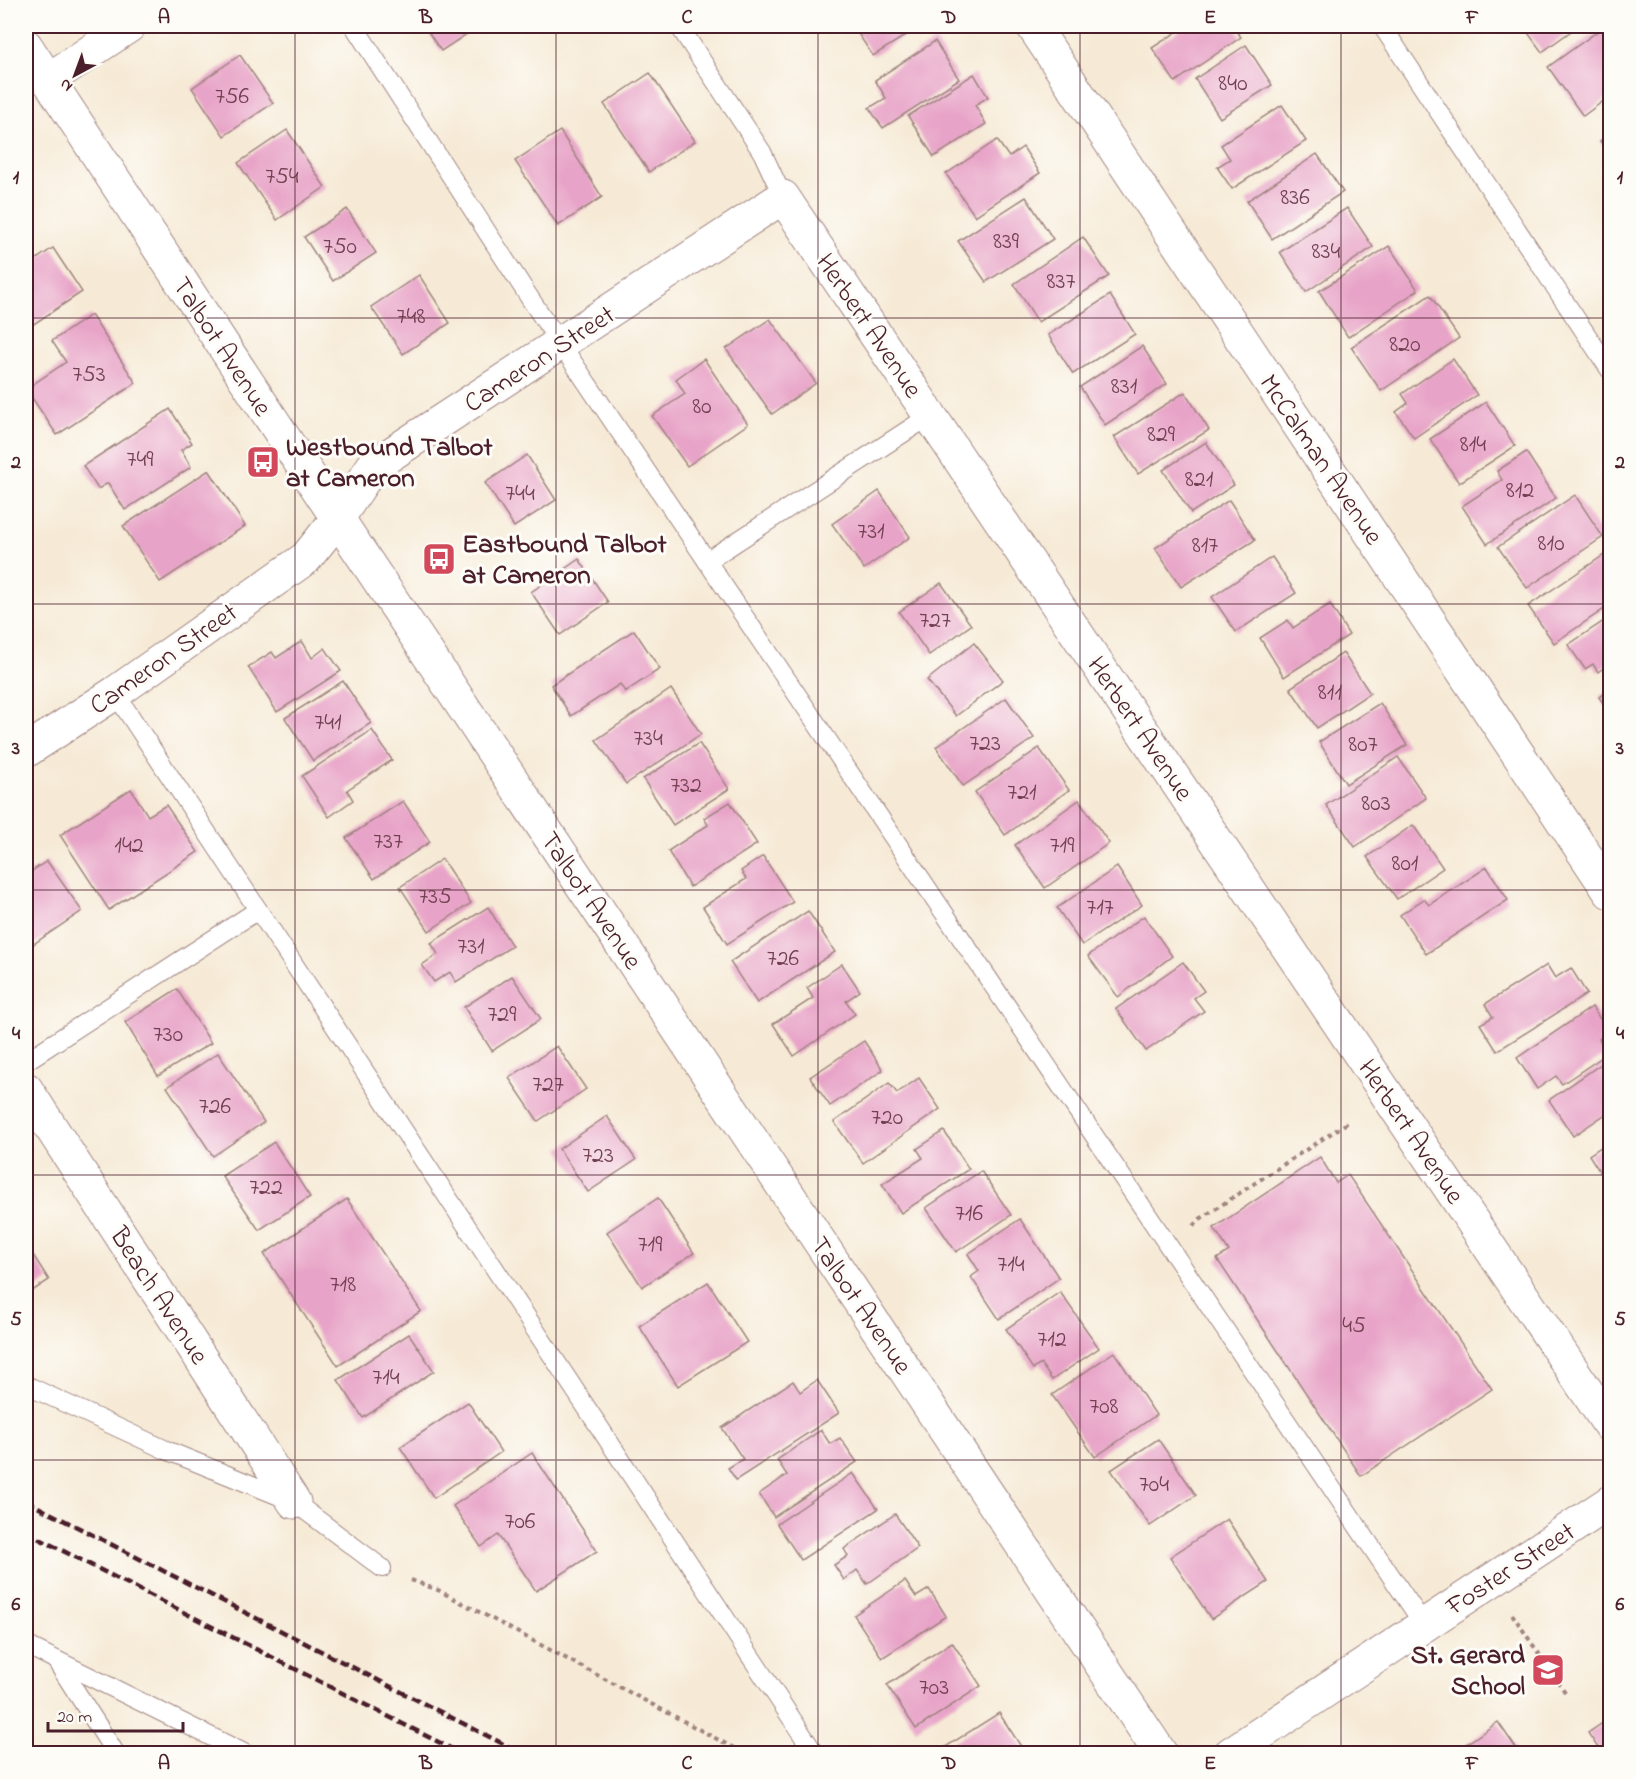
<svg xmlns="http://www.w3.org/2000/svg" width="1636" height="1779" font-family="'Indie Flower',sans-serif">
  <rect width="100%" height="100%" fill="#fdfcf7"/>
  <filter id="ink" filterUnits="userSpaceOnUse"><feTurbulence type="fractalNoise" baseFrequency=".0167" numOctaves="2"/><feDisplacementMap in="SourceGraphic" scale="12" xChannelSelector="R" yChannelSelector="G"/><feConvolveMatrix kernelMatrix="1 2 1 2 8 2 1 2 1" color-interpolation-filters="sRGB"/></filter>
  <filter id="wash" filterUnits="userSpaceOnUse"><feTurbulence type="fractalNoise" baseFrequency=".008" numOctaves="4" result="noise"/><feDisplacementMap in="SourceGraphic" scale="24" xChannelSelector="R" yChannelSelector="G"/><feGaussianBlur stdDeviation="1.35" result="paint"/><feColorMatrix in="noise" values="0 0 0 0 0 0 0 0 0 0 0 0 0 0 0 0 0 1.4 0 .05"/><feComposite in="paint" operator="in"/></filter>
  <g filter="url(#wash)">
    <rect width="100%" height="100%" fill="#f6ead6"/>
    <g id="blocks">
      <g fill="#e8a4c8">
        <path d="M424 26H479L441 51Z"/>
        <path d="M853 26H918L919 27 873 56Z"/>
        <path d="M1186 26H1233L1241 37 1175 82 1152 48Z"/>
        <path d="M1523 26H1578L1542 52Z"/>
        <path d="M1605 26 1610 30V96L1583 116 1548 67Z"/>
        <path d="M935 41 959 79 883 128 869 108 886 98 875 80Z"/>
        <path d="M1246 45 1272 85 1220 118 1195 79Z"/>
        <path d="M240 55 273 103 224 136 192 88Z"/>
        <path d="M650 73 695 141 649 172 604 104Z"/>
        <path d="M974 74 988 97 975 105 986 124 934 157 908 116Z"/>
        <path d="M1282 105 1306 141 1232 189 1217 167 1230 159 1221 145Z"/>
        <path d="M287 130 325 187 277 220 238 163Z"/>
        <path d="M560 131 602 197 558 226 515 161Z"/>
        <path d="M1610 134V155L1600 141Z"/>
        <path d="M997 140 1009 157 1023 147 1040 173 975 216 946 174Z"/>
        <path d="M1317 154 1343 192 1272 239 1247 201Z"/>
        <path d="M1026 197 1053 239 986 282 958 241Z"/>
        <path d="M1347 208 1373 247 1306 292 1280 252Z"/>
        <path d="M347 209 376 253 333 281 304 237Z"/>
        <path d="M1083 237 1109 276 1038 322 1014 284Z"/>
        <path d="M1389 246 1418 290 1348 337 1319 291Z"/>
        <path d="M53 248 82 292 26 329V266Z"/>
        <path d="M419 275 450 323 403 354 371 307Z"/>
        <path d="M1110 295 1135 334 1073 374 1048 335Z"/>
        <path d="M1430 295 1459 338 1381 391 1351 347Z"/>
        <path d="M91 315 136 383 57 435 26 389 66 362 52 341Z"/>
        <path d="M770 319 816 383 772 414 726 349Z"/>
        <path d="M1142 346 1167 384 1105 425 1080 387Z"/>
        <path d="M704 359 748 424 687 466 652 416 685 394 676 379Z"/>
        <path d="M1453 359 1477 395 1414 438 1396 412 1408 403 1402 394Z"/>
        <path d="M1185 392 1209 430 1138 474 1114 437Z"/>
        <path d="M1486 402 1515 446 1459 483 1430 439Z"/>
        <path d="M170 409 192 443 181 450 191 467 125 510 108 483 98 489 83 466Z"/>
        <path d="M1206 442 1234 485 1191 513 1163 470Z"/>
        <path d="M1526 452 1556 498 1487 544 1462 506 1502 480 1497 471Z"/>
        <path d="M527 455 556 500 514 527 485 483Z"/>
        <path d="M209 470 245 526 160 582 123 526Z"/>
        <path d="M879 491 910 537 864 569 832 524Z"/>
        <path d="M1575 495 1603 537 1527 588 1498 547Z"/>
        <path d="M1229 500 1255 540 1181 587 1155 548Z"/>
        <path d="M1607 553 1610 558V605L1554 643 1528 606Z"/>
        <path d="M1272 557 1296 593 1236 632 1212 597Z"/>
        <path d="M579 559 608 602 560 635 531 592Z"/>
        <path d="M941 583 971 625 929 655 899 612Z"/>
        <path d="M1330 604 1349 635 1284 677 1260 638 1288 620 1293 628Z"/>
        <path d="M1610 617V663L1598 672 1593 664 1585 669 1568 645Z"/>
        <path d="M634 630 660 669 625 692 620 684 571 716 551 685Z"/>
        <path d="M302 641 312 658 325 648 341 671 277 712 248 667 272 652 276 658Z"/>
        <path d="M974 643 1003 680 956 716 927 680Z"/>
        <path d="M1343 653 1370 693 1317 728 1290 688Z"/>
        <path d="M343 681 371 723 313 761 285 718Z"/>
        <path d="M671 689 701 734 626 784 596 740Z"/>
        <path d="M1610 689V714L1599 697Z"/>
        <path d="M1006 698 1034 738 963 786 936 747Z"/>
        <path d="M1380 703 1407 745 1346 784 1319 742Z"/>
        <path d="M372 730 392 760 347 790 353 800 329 817 302 776Z"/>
        <path d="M699 743 729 789 673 825 643 779Z"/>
        <path d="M1039 748 1069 790 1005 835 975 792Z"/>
        <path d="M1398 757 1426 798 1355 847 1326 805Z"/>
        <path d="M131 789 148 816 166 805 198 852 109 910 60 835Z"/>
        <path d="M1079 800 1109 843 1045 888 1015 845Z"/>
        <path d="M403 801 430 842 374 879 346 838Z"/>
        <path d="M730 802 757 844 690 887 668 851 708 825 704 818Z"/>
        <path d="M1413 825 1443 868 1397 899 1367 857Z"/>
        <path d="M763 856 793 902 727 944 703 907 746 879 741 871Z"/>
        <path d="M442 859 471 903 429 931 400 887Z"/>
        <path d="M47 861 82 911 26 949V875Z"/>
        <path d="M1117 867 1142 905 1082 945 1057 908Z"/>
        <path d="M1487 867 1508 900 1426 954 1400 915 1424 899 1429 905Z"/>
        <path d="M488 907 512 946 456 982 450 972 434 982 422 965 438 954 431 943Z"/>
        <path d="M808 911 835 952 757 1003 730 962Z"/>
        <path d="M1144 916 1172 956 1118 997 1088 956Z"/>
        <path d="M1183 962 1204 991 1194 998 1204 1011 1146 1051 1116 1009Z"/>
        <path d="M842 964 860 991 846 1001 855 1014 794 1056 773 1024 813 998 807 988Z"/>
        <path d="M1547 965 1555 978 1571 968 1587 994 1497 1051 1480 1024 1493 1017 1485 1004Z"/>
        <path d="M512 976 541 1019 492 1051 464 1007Z"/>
        <path d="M177 989 211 1043 158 1076 125 1022Z"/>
        <path d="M1592 1007 1609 1032 1599 1039 1608 1053 1562 1084 1556 1076 1537 1089 1517 1058Z"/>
        <path d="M864 1041 883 1070 830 1106 810 1077Z"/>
        <path d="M557 1046 586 1089 538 1121 509 1078Z"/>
        <path d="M218 1053 264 1122 213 1156 167 1087Z"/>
        <path d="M1610 1058V1111L1573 1136 1549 1100Z"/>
        <path d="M919 1078 940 1109 863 1163 834 1122 889 1083 897 1093Z"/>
        <path d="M607 1116 636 1160 588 1192 559 1149Z"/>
        <path d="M944 1131 969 1169 901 1213 882 1184 923 1158 917 1149Z"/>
        <path d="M1610 1141V1188L1589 1155Z"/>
        <path d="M274 1142 310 1197 259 1230 222 1176Z"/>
        <path d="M1320 1157 1336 1183 1348 1175 1492 1389 1361 1476 1217 1259 1229 1251 1214 1228Z"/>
        <path d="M981 1171 1011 1215 956 1252 926 1208Z"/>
        <path d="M658 1198 694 1253 642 1287 607 1232Z"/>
        <path d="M347 1199 421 1311 338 1366 264 1254Z"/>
        <path d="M1020 1219 1059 1278 999 1319 971 1277 979 1271 968 1254Z"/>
        <path d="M26 1244 49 1280 26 1295Z"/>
        <path d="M708 1282 747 1342 678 1386 639 1326Z"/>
        <path d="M1060 1292 1099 1348 1052 1380 1041 1364 1033 1369 1006 1329Z"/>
        <path d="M409 1334 434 1371 363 1418 338 1380Z"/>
        <path d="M1114 1352 1156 1415 1095 1457 1052 1395Z"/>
        <path d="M817 1380 839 1413 736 1480 728 1468 743 1459 722 1428 793 1381 800 1392Z"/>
        <path d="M468 1402 501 1452 434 1498 400 1447Z"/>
        <path d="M821 1430 830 1444 840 1438 857 1462 774 1517 759 1494 787 1475 777 1460Z"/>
        <path d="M1158 1439 1196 1495 1150 1526 1111 1470Z"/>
        <path d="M532 1453 597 1551 536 1591 498 1535 481 1547 453 1506Z"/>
        <path d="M853 1473 878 1509 801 1560 777 1524Z"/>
        <path d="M895 1514 918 1548 867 1584 857 1570 844 1580 834 1565 848 1556 844 1549Z"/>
        <path d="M1227 1519 1268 1582 1211 1619 1170 1557Z"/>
        <path d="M905 1581 916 1597 929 1589 946 1616 882 1658 854 1615Z"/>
        <path d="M952 1642 981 1686 916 1729 887 1685Z"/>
        <path d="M999 1713 1026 1754H940L939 1751Z"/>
        <path d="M1610 1718V1754H1602L1588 1733Z"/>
        <path d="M1498 1722 1520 1754H1452Z"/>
      </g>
    </g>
  </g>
  <g filter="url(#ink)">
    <use href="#blocks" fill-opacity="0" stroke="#a08480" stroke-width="1.5"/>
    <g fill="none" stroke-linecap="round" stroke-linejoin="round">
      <g stroke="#a08480" stroke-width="20">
        <g id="lane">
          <path d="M354 26 531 300 1424 1625"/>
          <path d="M679 26 762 152 783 197"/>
          <path d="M1382 26 1610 370"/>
          <path d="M707 561 931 415"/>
          <path d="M115 693 815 1754"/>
          <path d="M26 1061 258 910"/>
          <path d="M26 1385 166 1450 294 1502 382 1568"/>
          <path d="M26 1645 246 1754"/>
          <path d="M57 1662 116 1754"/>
        </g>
      </g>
      <g stroke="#a08480" stroke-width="35">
        <g id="street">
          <path d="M1033 26 1610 892"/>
          <path d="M48 80 129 26"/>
          <path d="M26 751 115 693 306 558 338 518 373 466 783 197 1610 1426"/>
          <path d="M26 1089 294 1502"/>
          <path d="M1230 1754 1610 1502"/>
        </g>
      </g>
      <g stroke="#a08480" stroke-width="35">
        <path id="secondary" d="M26 46 296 456 1161 1754"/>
      </g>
      <g stroke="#a08480" stroke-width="4" stroke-dasharray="4.5 4.5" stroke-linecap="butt">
        <path d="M1194 1226 1200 1219 1350 1121"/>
        <path d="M411 1580 438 1590 745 1754"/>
        <path d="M1512 1614 1567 1695"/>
      </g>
      <use href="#lane" stroke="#fff" stroke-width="18"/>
      <use href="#street" stroke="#fff" stroke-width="33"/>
      <use href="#secondary" stroke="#fff" stroke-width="33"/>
      <g stroke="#4a1f2b" stroke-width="4.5" stroke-dasharray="9 4.5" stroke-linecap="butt">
        <path d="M26 1501 523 1754"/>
        <path d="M26 1532 462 1754"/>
      </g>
    </g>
  </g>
  <path fill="none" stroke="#4a1f2b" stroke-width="1.5" stroke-opacity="0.55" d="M295 26V1754M556 26V1754M818 26V1754M1080 26V1754M1341 26V1754M26 318H1610M26 604H1610M26 890H1610M26 1175H1610M26 1460H1610"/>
  <defs>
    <g id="bus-square" transform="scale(1.725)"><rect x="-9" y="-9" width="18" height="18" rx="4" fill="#d1495b" stroke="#fdfcf7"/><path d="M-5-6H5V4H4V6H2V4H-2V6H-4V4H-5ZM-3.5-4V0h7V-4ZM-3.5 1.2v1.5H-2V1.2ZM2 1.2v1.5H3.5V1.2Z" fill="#fff"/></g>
    <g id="school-square" transform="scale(1.725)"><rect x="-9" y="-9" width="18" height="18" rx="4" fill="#d1495b" stroke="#fdfcf7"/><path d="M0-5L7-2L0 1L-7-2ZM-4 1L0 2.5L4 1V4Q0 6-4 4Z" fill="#fff"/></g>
  </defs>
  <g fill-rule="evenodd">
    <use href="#bus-square" x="263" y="462"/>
    <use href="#bus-square" x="439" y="559"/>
    <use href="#school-square" x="1548" y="1670"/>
  </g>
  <g text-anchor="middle" stroke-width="6" stroke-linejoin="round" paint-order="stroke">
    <g font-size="24" fill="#724052">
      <text x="1233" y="90">840</text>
      <text x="232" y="103">756</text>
      <text x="282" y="183">754</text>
      <text x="1295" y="204">836</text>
      <text x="1006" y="248">839</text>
      <text x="340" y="253">750</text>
      <text x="1326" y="258">834</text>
      <text x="1061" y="288">837</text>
      <text x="411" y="323">748</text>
      <text x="1405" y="351">820</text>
      <text x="89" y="381">753</text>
      <text x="1124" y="393">831</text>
      <text x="702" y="413">80</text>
      <text x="1161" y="441">829</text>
      <text x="1473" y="451">814</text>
      <text x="140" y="466">749</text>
      <text x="1199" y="486">821</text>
      <text x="1520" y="497">812</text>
      <text x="520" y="500">744</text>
      <text x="871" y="538">731</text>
      <text x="1551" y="550">810</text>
      <text x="1205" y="552">817</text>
      <text x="935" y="627">727</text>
      <text x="1330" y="699">811</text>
      <text x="328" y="729">741</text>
      <text x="648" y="745">734</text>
      <text x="985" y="750">723</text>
      <text x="1363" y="751">807</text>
      <text x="686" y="792">732</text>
      <text x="1022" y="799">721</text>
      <text x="1376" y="810">803</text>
      <text x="388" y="848">737</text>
      <text x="129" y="852">142</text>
      <text x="1062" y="852">719</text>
      <text x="1405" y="870">801</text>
      <text x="435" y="903">735</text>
      <text x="1100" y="914">717</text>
      <text x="471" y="953">731</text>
      <text x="783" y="965">726</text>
      <text x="502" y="1021">729</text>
      <text x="168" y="1041">730</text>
      <text x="548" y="1091">727</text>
      <text x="215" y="1113">726</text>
      <text x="887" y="1124">720</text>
      <text x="598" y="1162">723</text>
      <text x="266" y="1194">722</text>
      <text x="969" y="1220">716</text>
      <text x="650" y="1251">719</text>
      <text x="1011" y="1271">714</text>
      <text x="343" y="1291">718</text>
      <text x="1354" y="1332">45</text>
      <text x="1052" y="1346">712</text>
      <text x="386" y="1384">714</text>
      <text x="1104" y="1413">708</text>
      <text x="1154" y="1491">704</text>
      <text x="520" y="1528">706</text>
      <text x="934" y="1694">703</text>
    </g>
    <g font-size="27" fill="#4a1f2b" stroke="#fdfcf7">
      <text transform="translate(870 325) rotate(56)" y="9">Herbert Avenue</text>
      <text transform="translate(223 346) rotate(57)" y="9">Talbot Avenue</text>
      <text transform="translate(539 358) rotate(-33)" y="9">Cameron Street</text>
      <text transform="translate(1322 459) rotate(56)" y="9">McCalman Avenue</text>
      <text transform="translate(163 658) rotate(-35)" y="9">Cameron Street</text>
      <text transform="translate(1141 728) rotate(56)" y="9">Herbert Avenue</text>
      <text transform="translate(592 900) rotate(56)" y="9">Talbot Avenue</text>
      <text transform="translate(1412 1131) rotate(56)" y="9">Herbert Avenue</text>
      <text transform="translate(160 1295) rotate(57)" y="9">Beach Avenue</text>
      <text transform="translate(862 1305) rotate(56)" y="9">Talbot Avenue</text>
      <text transform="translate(1510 1568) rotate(-33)" y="9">Foster Street</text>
    </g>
    <g font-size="27" font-weight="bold" fill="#4a1f2b" stroke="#fdfcf7" text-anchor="start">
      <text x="286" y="455">Westbound Talbot<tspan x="286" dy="31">at Cameron</tspan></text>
      <text x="462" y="552">Eastbound Talbot<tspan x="462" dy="31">at Cameron</tspan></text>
      <text x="1525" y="1663" text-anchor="end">St. Gerard<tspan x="1525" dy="31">School</tspan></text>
    </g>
  </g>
  <rect width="1636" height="1779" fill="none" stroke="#fdfcf7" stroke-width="66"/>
  <g transform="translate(75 75) rotate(221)" stroke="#fdfcf7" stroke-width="4.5" paint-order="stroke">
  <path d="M0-4.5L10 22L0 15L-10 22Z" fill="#4a1f2b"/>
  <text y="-9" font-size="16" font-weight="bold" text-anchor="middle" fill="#4a1f2b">N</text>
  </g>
  <path d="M48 1722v9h135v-9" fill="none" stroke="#4a1f2b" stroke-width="3"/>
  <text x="57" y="1722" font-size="18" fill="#4a1f2b" stroke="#fdfcf7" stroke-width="4.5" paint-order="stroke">20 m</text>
  <rect x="33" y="33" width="1570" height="1713" fill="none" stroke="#4a1f2b" stroke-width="2"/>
  <g font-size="20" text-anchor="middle" font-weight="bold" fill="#4a1f2b">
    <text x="164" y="23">A</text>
    <text x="426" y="23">B</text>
    <text x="687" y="23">C</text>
    <text x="949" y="23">D</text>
    <text x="1210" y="23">E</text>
    <text x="1472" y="23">F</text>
    <text x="16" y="183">1</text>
    <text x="1620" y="183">1</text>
    <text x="16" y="468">2</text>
    <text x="1620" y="468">2</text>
    <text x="16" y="754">3</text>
    <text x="1620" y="754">3</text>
    <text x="16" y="1039">4</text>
    <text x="1620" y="1039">4</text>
    <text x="16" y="1325">5</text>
    <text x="1620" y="1325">5</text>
    <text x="16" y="1610">6</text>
    <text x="1620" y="1610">6</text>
    <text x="164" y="1769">A</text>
    <text x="426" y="1769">B</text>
    <text x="687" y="1769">C</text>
    <text x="949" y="1769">D</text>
    <text x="1210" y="1769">E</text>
    <text x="1472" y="1769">F</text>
  </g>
</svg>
